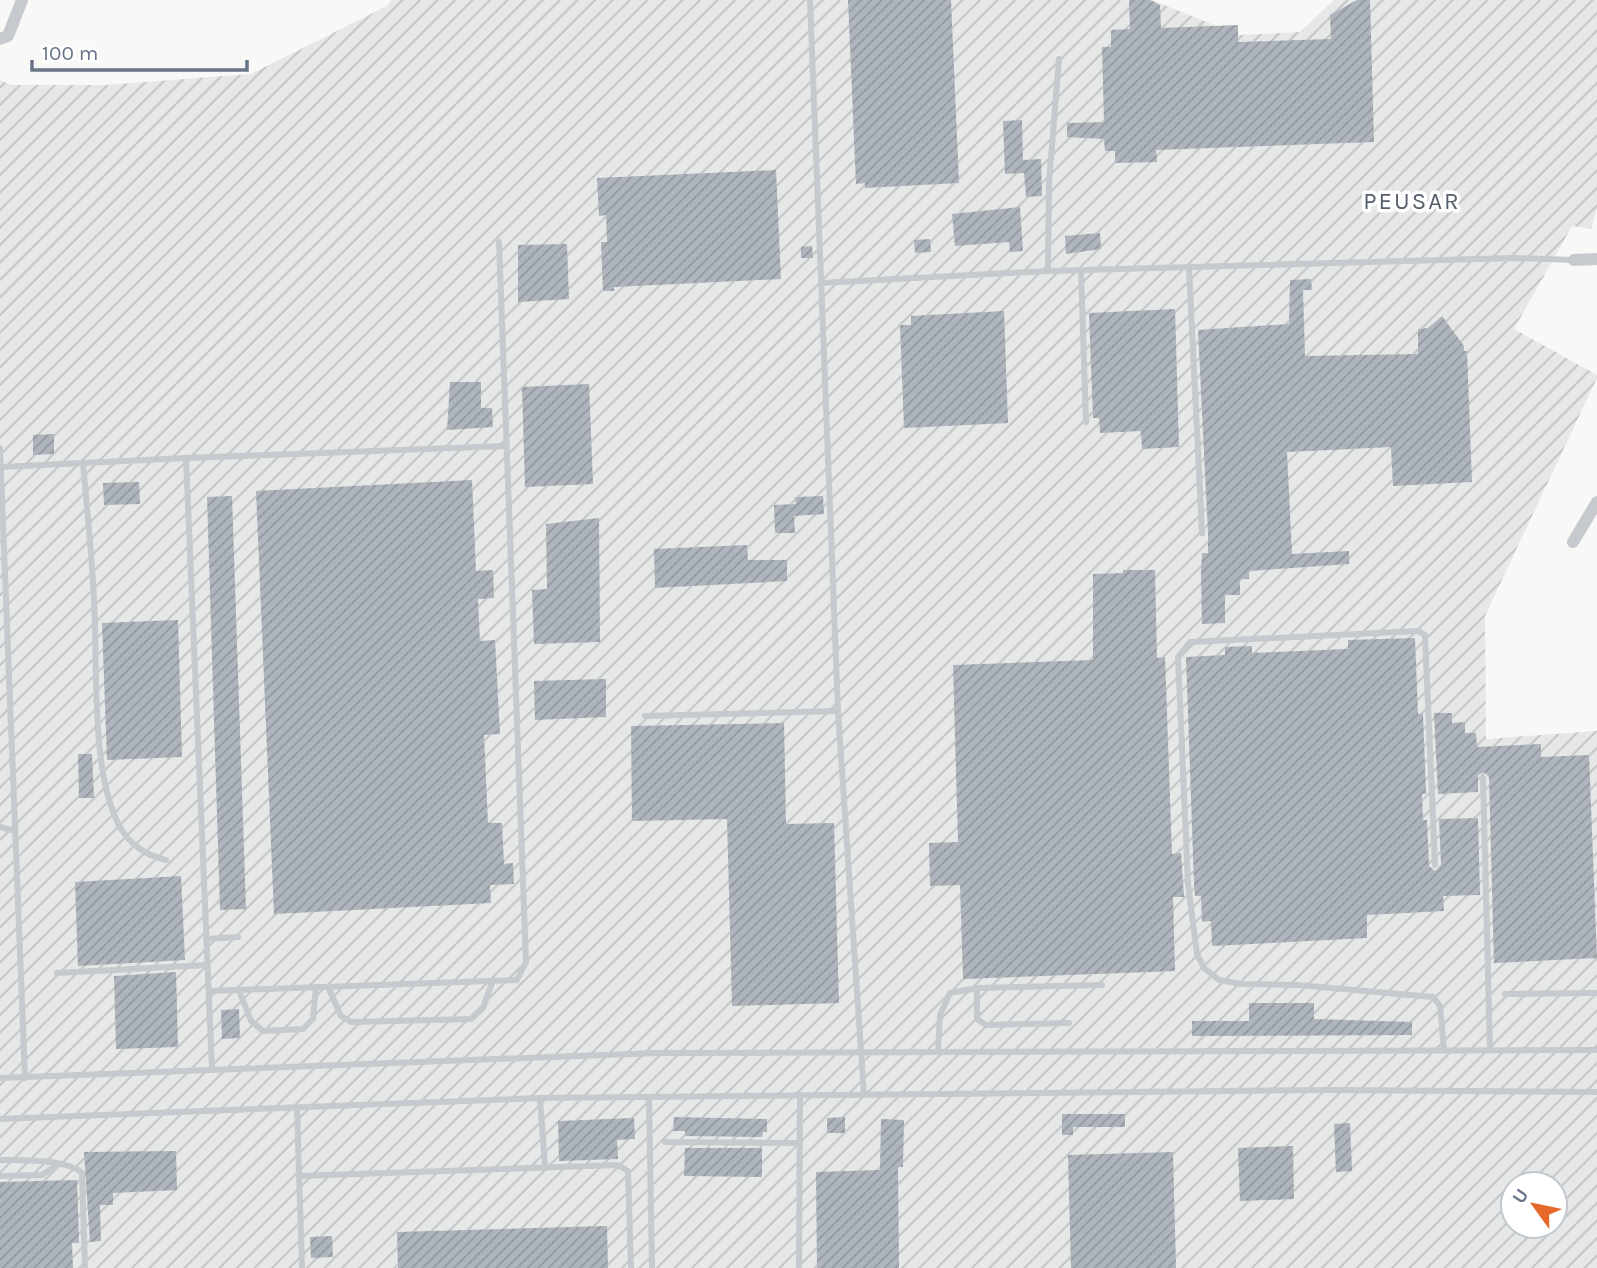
<svg xmlns="http://www.w3.org/2000/svg" width="1597" height="1268" font-family="Karla,sans-serif">
  <defs>
    <pattern id="industrial-furrows" width="10" height="10" patternUnits="userSpaceOnUse" patternTransform="scale(1.75)"><rect width="10" height="10" fill="#e6e7e7"/><path d="M-1 1l2-2M0 10L10 0M9 11l2-2" fill="none" stroke="#bec0c1"/></pattern>
    <pattern id="building-hatch" width="6" height="6" patternUnits="userSpaceOnUse" patternTransform="scale(1.75)"><rect width="6" height="6" fill="#afb5bc"/><path d="M-1 1l2-2M0 6l6-6M5 7l2-2" fill="none" stroke="#92989e"/></pattern>
  </defs>
  <rect width="100%" height="100%" fill="#f8f8f6"/>
  <path fill="url(#industrial-furrows)" fill-rule="evenodd" d="M391 0H1152L1239 35 1300 32 1334 0H1597V208L1591 229 1572 226 1514 329 1597 375V378L1485 616 1486 739 1597 731V1268H0V80L11 85H106L251 74 387 6ZM1513 1184H1555V1226H1513Z"/>
  <g fill="url(#building-hatch)">
    <path d="M848 0H951L959 183 865 188V183L856 184Z"/>
    <path d="M1129 0H1150L1160 5 1161 28 1238 25V42L1331 39 1330 15 1357 0H1370L1374 142 1156 150 1157 162 1115 163V151H1105L1104 139 1067 137V123L1104 122 1102 47H1111V30L1130 29Z"/>
    <path d="M1022 120 1023 160 1041 159 1042 196 1026 197 1024 173 1005 174 1003 121Z"/>
    <path d="M776 170 781 279 614 287V291H603L601 242H607L606 215 599 216 597 178Z"/>
    <path d="M1020 207 1023 251 1010 252 1009 242 955 246 952 214Z"/>
    <path d="M1100 233 1101 249 1066 254 1065 236Z"/>
    <path d="M930 239 931 252 915 253 914 240Z"/>
    <path d="M567 244 569 299 518 302V245Z"/>
    <path d="M812 246 813 258H801V247Z"/>
    <path d="M1311 279 1312 290H1303L1305 356 1418 354V329L1428 328 1442 316 1464 346V351H1467L1472 482 1393 486 1391 447 1287 452 1292 554 1349 551V564L1249 571V579H1240V595H1225V623L1202 624 1201 573 1202 553H1208V533L1198 330 1289 324 1290 280Z"/>
    <path d="M1175 309 1179 447 1142 449 1141 431 1100 433 1099 418H1093L1089 313Z"/>
    <path d="M1004 311 1008 423 904 428 900 325H911V316Z"/>
    <path d="M450 382H481V408H492L493 427 447 430Z"/>
    <path d="M589 384 593 484 525 487 522 387Z"/>
    <path d="M54 434V454L33 455V435Z"/>
    <path d="M472 480 476 571 493 570 494 598 478 599 480 641 495 640 500 734 484 735 488 823H502L504 864 513 863 514 884 490 885 491 903 274 914 256 491Z"/>
    <path d="M139 482 140 504 104 505 103 483Z"/>
    <path d="M232 496 246 909 220 910 207 497Z"/>
    <path d="M823 496 824 514 794 516 795 533H775L774 505 796 504 795 497Z"/>
    <path d="M599 518 600 642 534 644 532 590 547 589 546 524Z"/>
    <path d="M747 545 748 560H787V581L655 588 654 549Z"/>
    <path d="M1123 570H1155L1157 658 1165 657 1172 854 1181 853 1184 897H1173L1175 971 963 979 960 885 930 886 929 843 958 842 953 665 1093 660V574L1123 573Z"/>
    <path d="M178 620 182 757 107 760 102 623Z"/>
    <path d="M1415 638 1418 714H1423L1426 794H1422L1423 820H1427L1429 866 1435 871 1441 865 1439 819 1478 818 1480 895 1443 896 1444 911 1367 915V938L1212 946 1211 921 1202 922 1201 896H1195L1194 884 1186 657 1225 655V647L1252 646V653L1348 649V640Z"/>
    <path d="M606 679V717L535 720 534 681Z"/>
    <path d="M1434 713H1452V723L1465 722V733H1476L1477 747 1541 744V757L1589 755 1597 958 1494 963 1489 777 1484 772 1478 775V792L1438 794Z"/>
    <path d="M784 723 786 824 834 823 839 1003 732 1006 727 819 632 821 631 726Z"/>
    <path d="M78 754H92L94 798H79Z"/>
    <path d="M181 876 185 960 78 966 75 882Z"/>
    <path d="M176 972 178 1047 116 1049 114 976Z"/>
    <path d="M1249 1003H1314V1019L1412 1022V1035L1192 1036V1021H1249Z"/>
    <path d="M239 1009 240 1038 222 1039 221 1010Z"/>
    <path d="M1062 1114H1125V1127H1073V1135H1062Z"/>
    <path d="M674 1117 767 1119V1132H763L762 1137 685 1136V1131H673Z"/>
    <path d="M845 1117V1133H827V1118Z"/>
    <path d="M634 1118 635 1139 617 1140 618 1159 559 1161 558 1121Z"/>
    <path d="M881 1119 904 1120 903 1167H898L899 1268H817L816 1172 880 1170Z"/>
    <path d="M1350 1123 1352 1171 1336 1172 1334 1124Z"/>
    <path d="M1293 1146 1294 1199 1240 1201 1238 1148Z"/>
    <path d="M685 1148H762V1177L684 1176Z"/>
    <path d="M176 1151 177 1190 113 1193V1205H100L101 1241 90 1242 84 1152Z"/>
    <path d="M1173 1152 1176 1268H1071L1068 1155Z"/>
    <path d="M77 1180 79 1243H72L73 1268H0V1182Z"/>
    <path d="M607 1226 608 1268H398L397 1232Z"/>
    <path d="M332 1236 333 1257 311 1258 310 1237Z"/>
  </g>
  <g fill="none" stroke-linecap="round" stroke-linejoin="round">
    <g stroke="#c6c9cd" stroke-width="6">
      <path d="M810 0 838 711 864 1095"/>
      <path d="M1189 267 1202 533"/>
      <path d="M1081 270 1086 422"/>
      <path d="M1048 271 1049 183 1059 59"/>
      <path d="M821 283 1048 271 1514 258 1574 260"/>
      <path d="M0 448 25 1078"/>
      <path d="M186 458 506 446"/>
      <path d="M83 463C87 509 92 555 94 601 98 665 90 772 120 827 131 846 146 855 166 860"/>
      <path d="M1 467 186 458 212 1070"/>
      <path d="M645 716 838 711"/>
      <path d="M1483 778 1490 1050"/>
      <path d="M0 827 15 831"/>
      <path d="M1435 865 1425 635 1418 631 1190 642 1178 657 1188 884 1197 954 1204 968 1219 980 1242 984 1298 985 1433 997 1440 1006 1444 1050"/>
      <path d="M206 939 238 937"/>
      <path d="M57 973 207 965"/>
      <path d="M328 987 341 1016 351 1022 471 1019 483 1008 493 980"/>
      <path d="M977 988V1019L986 1025 1069 1023"/>
      <path d="M239 990 251 1021 263 1031 303 1029 313 1019 316 987"/>
      <path d="M209 991 517 980 526 962 499 242"/>
      <path d="M1505 994 1597 993"/>
      <path d="M938 1052 940 1015 950 993 977 988 1102 985"/>
      <path d="M0 1078 656 1053 1597 1050"/>
      <path d="M649 1097 652 1268"/>
      <path d="M540 1098 545 1166"/>
      <path d="M297 1108 302 1268"/>
      <path d="M0 1119 540 1098 1331 1090 1597 1092"/>
      <path d="M665 1142 799 1143"/>
      <path d="M0 1160C20 1160 67 1159 82 1173L85 1268"/>
      <path d="M0 1176 42 1175 57 1165"/>
      <path d="M299 1176 618 1165 628 1171 631 1268"/>
      <path d="M799 1268 800 1095"/>
    </g>
    <g stroke="#c6c9cd" stroke-width="12">
      <path d="M0 39 8 36 22 0"/>
      <path d="M1574 260 1597 259"/>
      <path d="M1573 542 1597 502"/>
    </g>
  </g>
  <g text-anchor="middle" stroke-width="7" stroke-linejoin="round" paint-order="stroke">
    <g font-size="24" letter-spacing="2" fill="#555f6c" stroke="#fff">
      <text x="1412" y="209">PEUSAR</text>
    </g>
  </g>
  <g transform="translate(1534 1205) rotate(303)"><circle r="33" fill="#ffffff" stroke="#c2c8cf" stroke-width="2"/>
  <path d="M0-5L12 26L0 18L-12 26Z" fill="#e56929"/>
  <text y="-10" font-size="19" font-weight="bold" text-anchor="middle" fill="#677587">U</text>
  </g>
  <path d="M32 60v10h215v-10" fill="none" stroke="#677587" stroke-width="3.5"/>
  <text x="42" y="60" font-size="21" fill="#677587" stroke="#ffffff" stroke-width="5" paint-order="stroke">100 m</text>
</svg>
